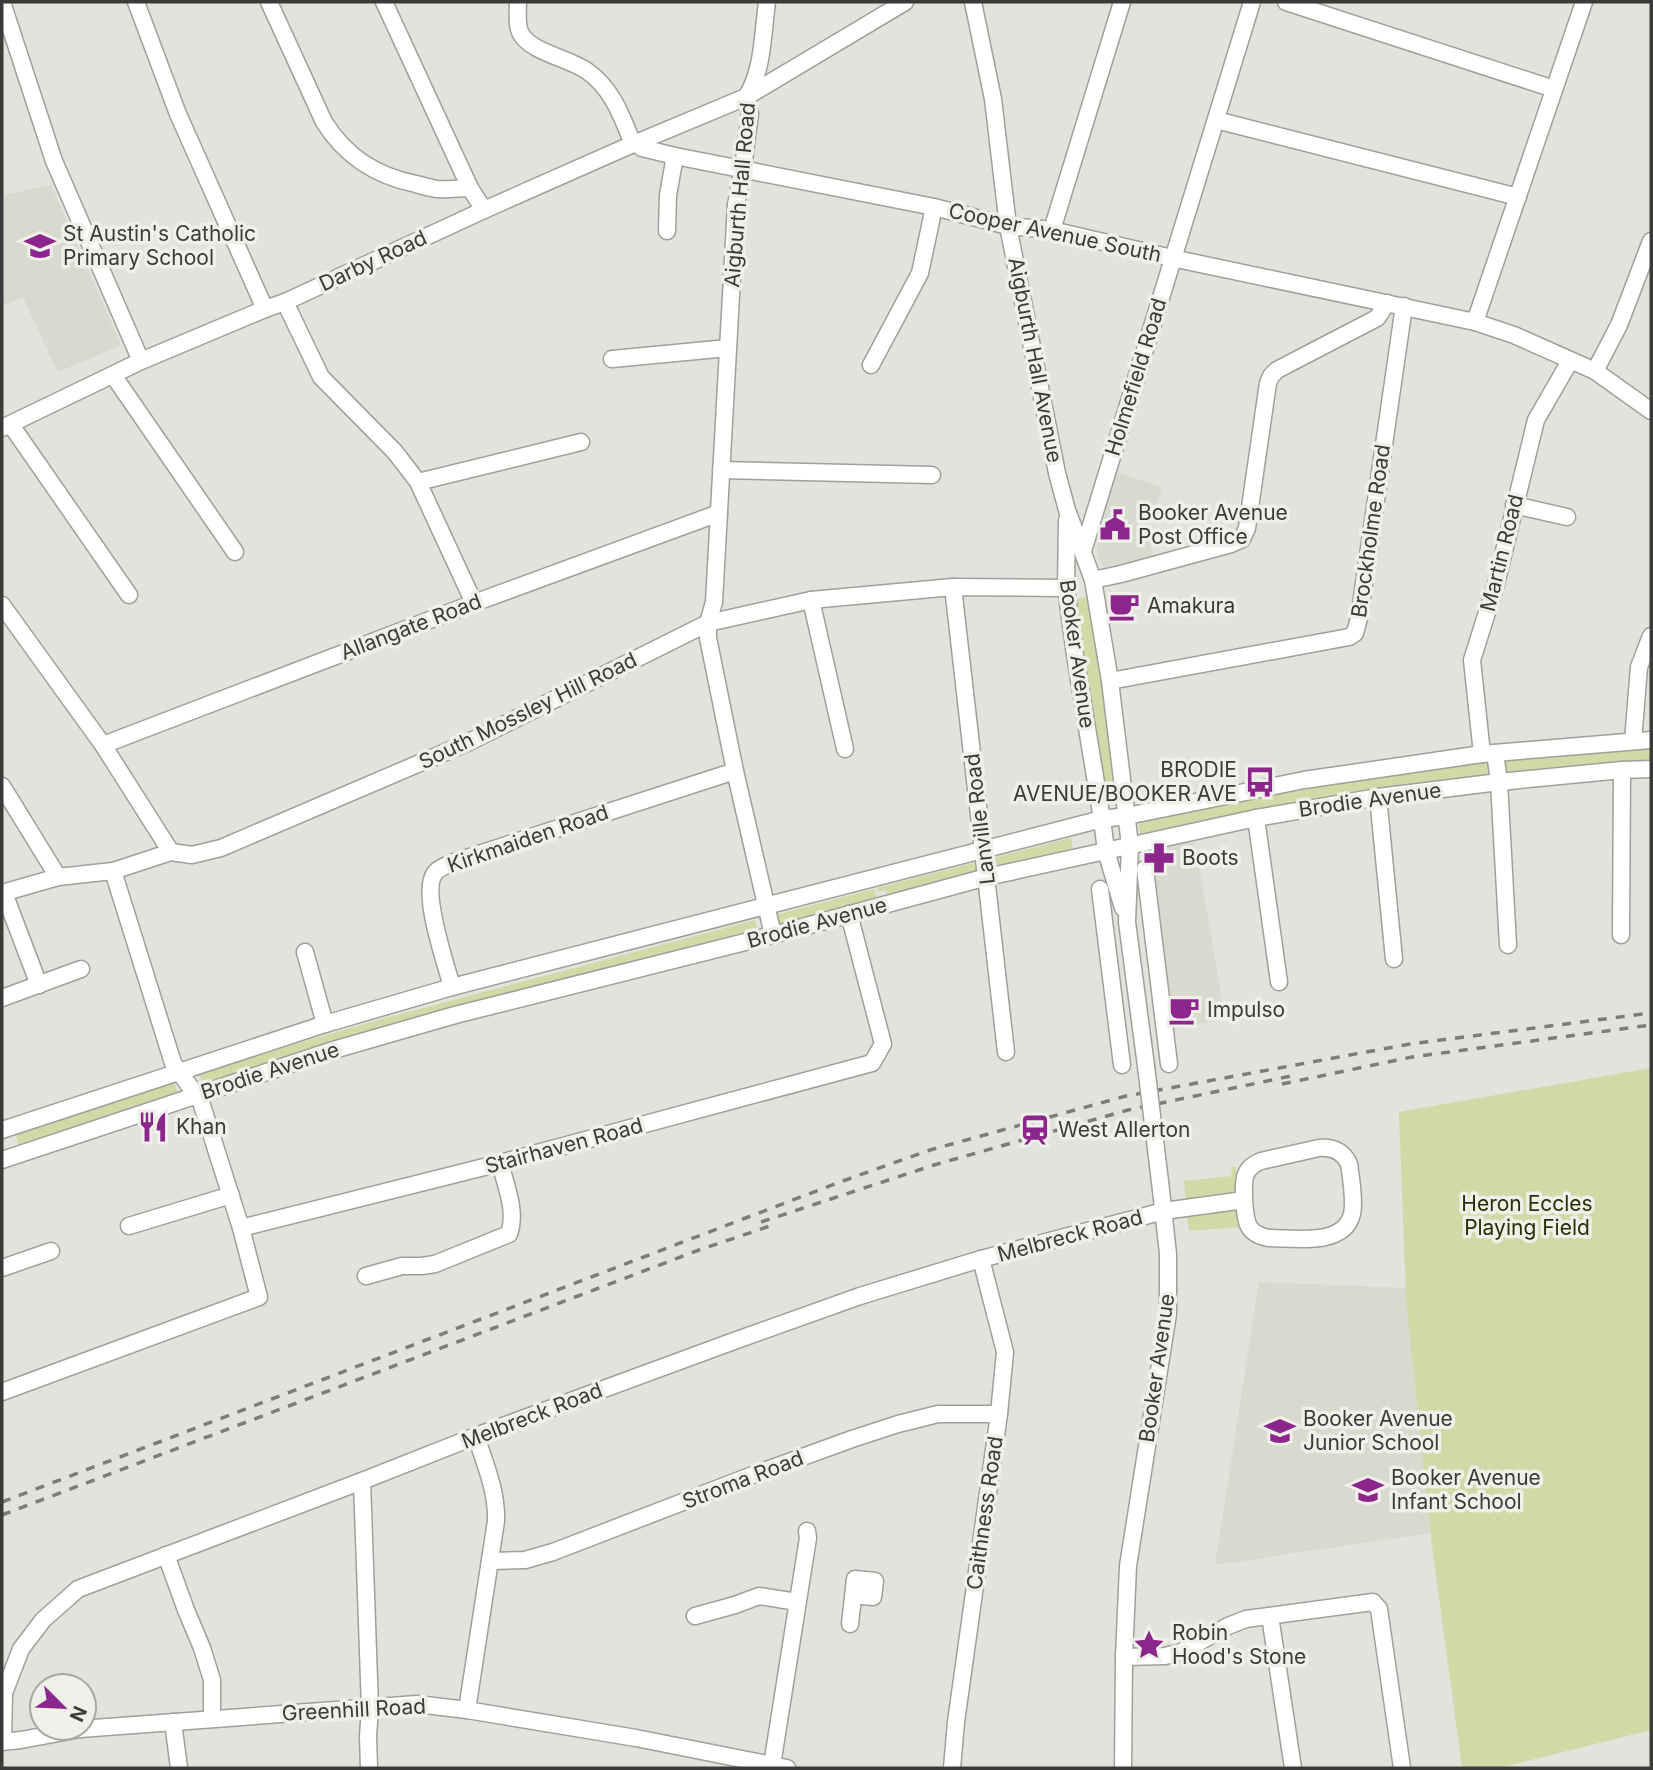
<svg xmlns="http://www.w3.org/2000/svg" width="1653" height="1770" font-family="Inter,sans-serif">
  <rect width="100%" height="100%" fill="#e1e3dc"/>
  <g fill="#d7dacc">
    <path d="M51 185 121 345 58 372 23 297 2 306V196Z"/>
    <path d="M1116 472 1162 487 1147 530V537L1150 542 1153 558 1106 568 1101 564 1097 554 1098 542Z"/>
    <path d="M1195 842 1225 1019 1171 1029 1148 851Z"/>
    <path d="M1259 1282 1406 1288 1431 1533 1215 1565Z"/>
  </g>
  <g fill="#cfdaa7">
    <path d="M1090 596 1119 802 1104 805 1076 599Z"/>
    <path d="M1651 748V762L1545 769 1505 774 1503 760 1507 758Z"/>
    <path d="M1485 762 1490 766C1490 776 1483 776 1475 778L1140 836 1139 824 1145 820C1257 794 1371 774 1485 762Z"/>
    <path d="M1071 838 1073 854 992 873 990 859 992 858Z"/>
    <path d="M977 862 981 874 888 896 886 890 878 892 877 888Z"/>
    <path d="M874 889 879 903 779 929 775 915Z"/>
    <path d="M755 920 759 935 203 1086 198 1072 389 1017Z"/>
    <path d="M1651 1068V1730L1499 1768H1462L1432 1545 1406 1298 1399 1112Z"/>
    <path d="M173 1079 177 1091 176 1094 19 1147 15 1131Z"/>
    <path d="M1231 1167H1236L1237 1188 1235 1192 1186 1199 1184 1181 1232 1176Z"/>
    <path d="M1236 1209 1239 1211 1241 1227 1189 1231 1187 1217 1189 1215Z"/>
  </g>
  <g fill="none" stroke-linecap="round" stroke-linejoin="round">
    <g stroke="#9fa09a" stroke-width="19">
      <g id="minor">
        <path d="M2 2 54 161 141 361"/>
        <path d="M136 2 178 114 265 309"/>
        <path d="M269 2 324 122C346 157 376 176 416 184 423 186 430 188 437 189 448 190 459 188 470 188"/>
        <path d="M384 2 470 188 484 210"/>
        <path d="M518 2C518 12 516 25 521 34 532 53 569 58 587 71 612 88 622 117 633 144"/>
        <path d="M973 2 993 99 1008 226 1057 473 1067 510 1093 580 1110 681 1130 845 1127 922 1146 1066"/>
        <path d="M1286 2 1554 89"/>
        <path d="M746 97 750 114 743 168 736 205 714 602 708 623V638L735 771 773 935"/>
        <path d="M746 97C763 73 763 31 767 2"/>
        <path d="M1216 120 1518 197"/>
        <path d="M636 143 642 148 675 156 934 207 1008 226 1052 230 1172 258 1475 322 1514 335 1595 371 1651 411"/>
        <path d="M1052 230 1122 2"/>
        <path d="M667 231 668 195 675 156"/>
        <path d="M285 302 321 377 395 452 418 482 474 603"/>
        <path d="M1475 322 1584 2"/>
        <path d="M612 359 728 348"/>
        <path d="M871 365 920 273 934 207"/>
        <path d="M1595 371 1619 325 1651 241"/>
        <path d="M113 375 235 552"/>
        <path d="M11 425 129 595"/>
        <path d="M2 428 141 361 265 309 285 302 484 210 624 148 746 97 905 2"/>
        <path d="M721 470 932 475"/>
        <path d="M418 482 581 442"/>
        <path d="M1514 505 1567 517"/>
        <path d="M1067 520 1066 588 1075 655 1102 819 1106 851 1123 908"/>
        <path d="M1083 551 1252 2"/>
        <path d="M1093 580 1121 574 1231 544 1242 539 1247 528 1268 383 1271 376 1277 370 1377 318 1387 303"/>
        <path d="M953 587 1006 1052"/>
        <path d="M811 600 845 749"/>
        <path d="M2 605 103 745 171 852"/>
        <path d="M1110 681 1349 637 1355 633 1359 618 1404 306"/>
        <path d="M1633 741 1639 667 1651 636"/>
        <path d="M103 745 474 603 719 513"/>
        <path d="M1495 753 1499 782 1508 945"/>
        <path d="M1482 754 1472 660 1496 584 1536 420 1570 361"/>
        <path d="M2 786 58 877"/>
        <path d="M1378 797 1394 959"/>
        <path d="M1256 818 1279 982"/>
        <path d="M1145 869 1169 1064"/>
        <path d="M113 871 173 1063 201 1102 241 1228 500 1163 872 1063 883 1044 849 914"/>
        <path d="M1100 889 1122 1065"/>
        <path d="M2 893 58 877 113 871 171 852 192 855 221 848 469 742 708 623 811 600 953 587 1066 588"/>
        <path d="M4 893 39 985"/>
        <path d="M1621 935 1622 770"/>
        <path d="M305 952 325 1024"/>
        <path d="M452 987C446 964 420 891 435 873 438 868 448 865 454 862L735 771"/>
        <path d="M2 998 81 969"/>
        <path d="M2 1130 325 1024 452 987 1102 819 1127 816 1304 780 1482 754 1651 740"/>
        <path d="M2 1160 330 1051 455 1015 773 935 987 877 1256 818 1378 797 1499 782 1622 770 1651 769"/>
        <path d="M129 1226 231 1195"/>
        <path d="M2 1268 51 1251"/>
        <path d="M366 1276 402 1266H422L435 1264 509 1234C517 1212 506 1186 500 1163"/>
        <path d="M2 1392 259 1297 241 1228"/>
        <path d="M362 1481 370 1708 368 1736 369 1768"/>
        <path d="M166 1555 186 1610 202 1648 212 1680V1719"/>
        <path d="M490 1561 525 1560 553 1552 750 1476 852 1439 898 1424 938 1414H999"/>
        <path d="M695 1616 735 1605 759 1596 797 1602"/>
        <path d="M1270 1616 1293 1768"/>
        <path d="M850 1624 855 1579 875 1581 873 1597 853 1595"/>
        <path d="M1124 1657 1165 1656 1181 1652 1228 1626 1246 1619 1373 1602 1379 1609 1402 1768"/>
        <path d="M467 1710 496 1521C497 1491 485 1464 476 1436"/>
        <path d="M173 1722 179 1768"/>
        <path d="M3 1741 4 1693 21 1649 43 1620 78 1589 362 1481 476 1436 734 1341 860 1296 981 1259 1164 1211 1244 1200C1244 1182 1241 1169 1261 1161L1319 1148C1332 1147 1343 1151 1349 1164 1351 1177 1355 1201 1352 1214 1344 1247 1294 1238 1268 1238 1245 1233 1246 1221 1244 1200"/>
        <path d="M2 1742 21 1740 80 1729 417 1704 467 1710 636 1738 787 1768"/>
        <path d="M772 1765 808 1538 807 1531"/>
        <path d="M952 1768 956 1722 999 1414 1005 1352 981 1259"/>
        <path d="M1123 1768 1124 1657 1128 1566 1168 1314V1254L1161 1190"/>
      </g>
    </g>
    <use href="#minor" stroke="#fff" stroke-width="16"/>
    <g stroke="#7d7e7a" stroke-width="3.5" stroke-dasharray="9 9" stroke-linecap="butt">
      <path d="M1282 1084 1412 1057 1651 1025"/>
      <path d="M761 1222 934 1165 1128 1110 1291 1076"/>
      <path d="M2 1502 840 1182 930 1150 1126 1096 1410 1044 1651 1013"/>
      <path d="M2 1515 699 1250 773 1225"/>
    </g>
    <g stroke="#9fa09a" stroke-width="19" stroke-linecap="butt">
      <path id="minor-bridge" d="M1146 1066 1161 1190"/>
    </g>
    <use href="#minor-bridge" stroke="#fff" stroke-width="16"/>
  </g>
  <defs>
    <g id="school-bare" transform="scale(2.415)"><path d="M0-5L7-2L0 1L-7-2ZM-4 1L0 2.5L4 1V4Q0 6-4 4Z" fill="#8c268c" stroke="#eef0e9" stroke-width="2.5" paint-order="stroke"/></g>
    <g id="civic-bare" transform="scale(2.415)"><path d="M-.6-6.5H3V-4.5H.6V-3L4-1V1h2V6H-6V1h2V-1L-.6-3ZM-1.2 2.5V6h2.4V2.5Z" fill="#8c268c" stroke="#eef0e9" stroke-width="2.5" paint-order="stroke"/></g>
    <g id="cafe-bare" transform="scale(2.415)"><path d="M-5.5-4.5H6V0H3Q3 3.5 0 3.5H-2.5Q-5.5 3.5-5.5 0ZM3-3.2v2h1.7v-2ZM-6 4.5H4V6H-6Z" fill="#8c268c" stroke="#eef0e9" stroke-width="2.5" paint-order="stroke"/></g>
    <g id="bus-bare" transform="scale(2.415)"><path d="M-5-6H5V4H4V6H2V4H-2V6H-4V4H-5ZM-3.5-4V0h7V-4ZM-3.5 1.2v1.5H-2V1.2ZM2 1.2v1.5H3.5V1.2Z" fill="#8c268c" stroke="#eef0e9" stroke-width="2.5" paint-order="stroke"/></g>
    <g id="pharmacy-bare" transform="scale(2.415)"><path d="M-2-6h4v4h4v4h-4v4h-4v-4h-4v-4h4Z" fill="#8c268c" stroke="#eef0e9" stroke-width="2.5" paint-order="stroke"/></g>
    <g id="restaurant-bare" transform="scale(2.415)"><path d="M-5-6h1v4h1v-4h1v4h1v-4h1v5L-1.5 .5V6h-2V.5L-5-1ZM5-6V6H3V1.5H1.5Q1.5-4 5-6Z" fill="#8c268c" stroke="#eef0e9" stroke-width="2.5" paint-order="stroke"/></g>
    <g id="station-bare" transform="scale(2.415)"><path d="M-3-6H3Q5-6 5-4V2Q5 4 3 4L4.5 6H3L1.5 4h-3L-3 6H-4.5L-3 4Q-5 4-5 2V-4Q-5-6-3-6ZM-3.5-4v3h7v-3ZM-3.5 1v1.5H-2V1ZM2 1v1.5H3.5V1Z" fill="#8c268c" stroke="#eef0e9" stroke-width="2.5" paint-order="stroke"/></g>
    <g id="sight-bare" transform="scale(2.415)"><path d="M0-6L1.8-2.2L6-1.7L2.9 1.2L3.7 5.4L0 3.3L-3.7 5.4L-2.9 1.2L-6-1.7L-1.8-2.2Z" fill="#8c268c" stroke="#eef0e9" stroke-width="2.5" paint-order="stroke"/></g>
  </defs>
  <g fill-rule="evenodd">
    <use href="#school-bare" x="40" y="246"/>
    <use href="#civic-bare" x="1115" y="525"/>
    <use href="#cafe-bare" x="1124" y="606"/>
    <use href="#bus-bare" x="1260" y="782"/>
    <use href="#pharmacy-bare" x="1159" y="858"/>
    <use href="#cafe-bare" x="1184" y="1010"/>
    <use href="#restaurant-bare" x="153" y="1127"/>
    <use href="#station-bare" x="1035" y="1130"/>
    <use href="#school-bare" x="1280" y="1431"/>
    <use href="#school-bare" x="1368" y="1490"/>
    <use href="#sight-bare" x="1149" y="1645"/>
  </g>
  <g text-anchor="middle" stroke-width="7" stroke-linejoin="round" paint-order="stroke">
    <g font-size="21" fill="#3b3c39" stroke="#eef0e9">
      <text transform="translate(740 195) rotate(-85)" y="7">Aigburth Hall Road</text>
      <text transform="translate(1055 233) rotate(12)" y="7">Cooper Avenue South</text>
      <text transform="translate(373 261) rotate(-25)" y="7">Darby Road</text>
      <text transform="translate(1035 360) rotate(79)" y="7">Aigburth Hall Avenue</text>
      <text transform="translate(1136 377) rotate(-73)" y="7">Holmefield Road</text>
      <text transform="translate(1371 531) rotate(-82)" y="7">Brockholme Road</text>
      <text transform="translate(1502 553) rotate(-76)" y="7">Martin Road</text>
      <text transform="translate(411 627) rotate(-21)" y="7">Allangate Road</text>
      <text transform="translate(1077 654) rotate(82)" y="7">Booker Avenue</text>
      <text transform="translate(528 711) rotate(-26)" y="7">South Mossley Hill Road</text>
      <text transform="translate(1370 800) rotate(-8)" y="7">Brodie Avenue</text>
      <text transform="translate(980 819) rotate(-97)" y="7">Lanville Road</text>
      <text transform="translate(528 839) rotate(-19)" y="7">Kirkmaiden Road</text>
      <text transform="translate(817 923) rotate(-15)" y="7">Brodie Avenue</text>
      <text transform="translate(270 1071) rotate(-18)" y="7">Brodie Avenue</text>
      <text transform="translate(564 1146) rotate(-15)" y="7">Stairhaven Road</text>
      <text transform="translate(1070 1236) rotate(-15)" y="7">Melbreck Road</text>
      <text transform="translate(1157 1368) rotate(-82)" y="7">Booker Avenue</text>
      <text transform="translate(532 1416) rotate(-21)" y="7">Melbreck Road</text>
      <text transform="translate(743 1480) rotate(-21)" y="7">Stroma Road</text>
      <text transform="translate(985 1513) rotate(-82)" y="7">Caithness Road</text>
      <text transform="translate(354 1710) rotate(-3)" y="7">Greenhill Road</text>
    </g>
    <g font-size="21" fill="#3b3c39" stroke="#eef0e9" text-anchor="start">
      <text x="63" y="241">St Austin's Catholic<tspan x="63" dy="24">Primary School</tspan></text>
      <text x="1138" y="520">Booker Avenue<tspan x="1138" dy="24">Post Office</tspan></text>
      <text x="1147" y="613">Amakura</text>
      <text x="1237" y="777" text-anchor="end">BRODIE<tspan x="1237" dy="24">AVENUE/BOOKER AVE</tspan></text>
      <text x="1182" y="865">Boots</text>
      <text x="1207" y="1017">Impulso</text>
      <text x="176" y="1134">Khan</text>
      <text x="1058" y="1137">West Allerton</text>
      <text x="1303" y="1426">Booker Avenue<tspan x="1303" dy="24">Junior School</tspan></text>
      <text x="1391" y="1485">Booker Avenue<tspan x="1391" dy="24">Infant School</tspan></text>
      <text x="1172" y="1640">Robin<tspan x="1172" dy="24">Hood's Stone</tspan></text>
    </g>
    <g font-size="21" fill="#293004" stroke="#eef0e9">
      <text x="1527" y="1211">Heron Eccles<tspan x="1527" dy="24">Playing Field</tspan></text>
    </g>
  </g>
  <rect width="1653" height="1770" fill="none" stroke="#3b3c39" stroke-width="7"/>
  <g transform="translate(63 1707) rotate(114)"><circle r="33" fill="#eef0e9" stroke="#a6a8a3" stroke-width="2"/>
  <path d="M0-5L12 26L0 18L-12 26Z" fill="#8c268c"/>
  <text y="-10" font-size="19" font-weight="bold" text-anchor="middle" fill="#3b3c39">N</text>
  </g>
</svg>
